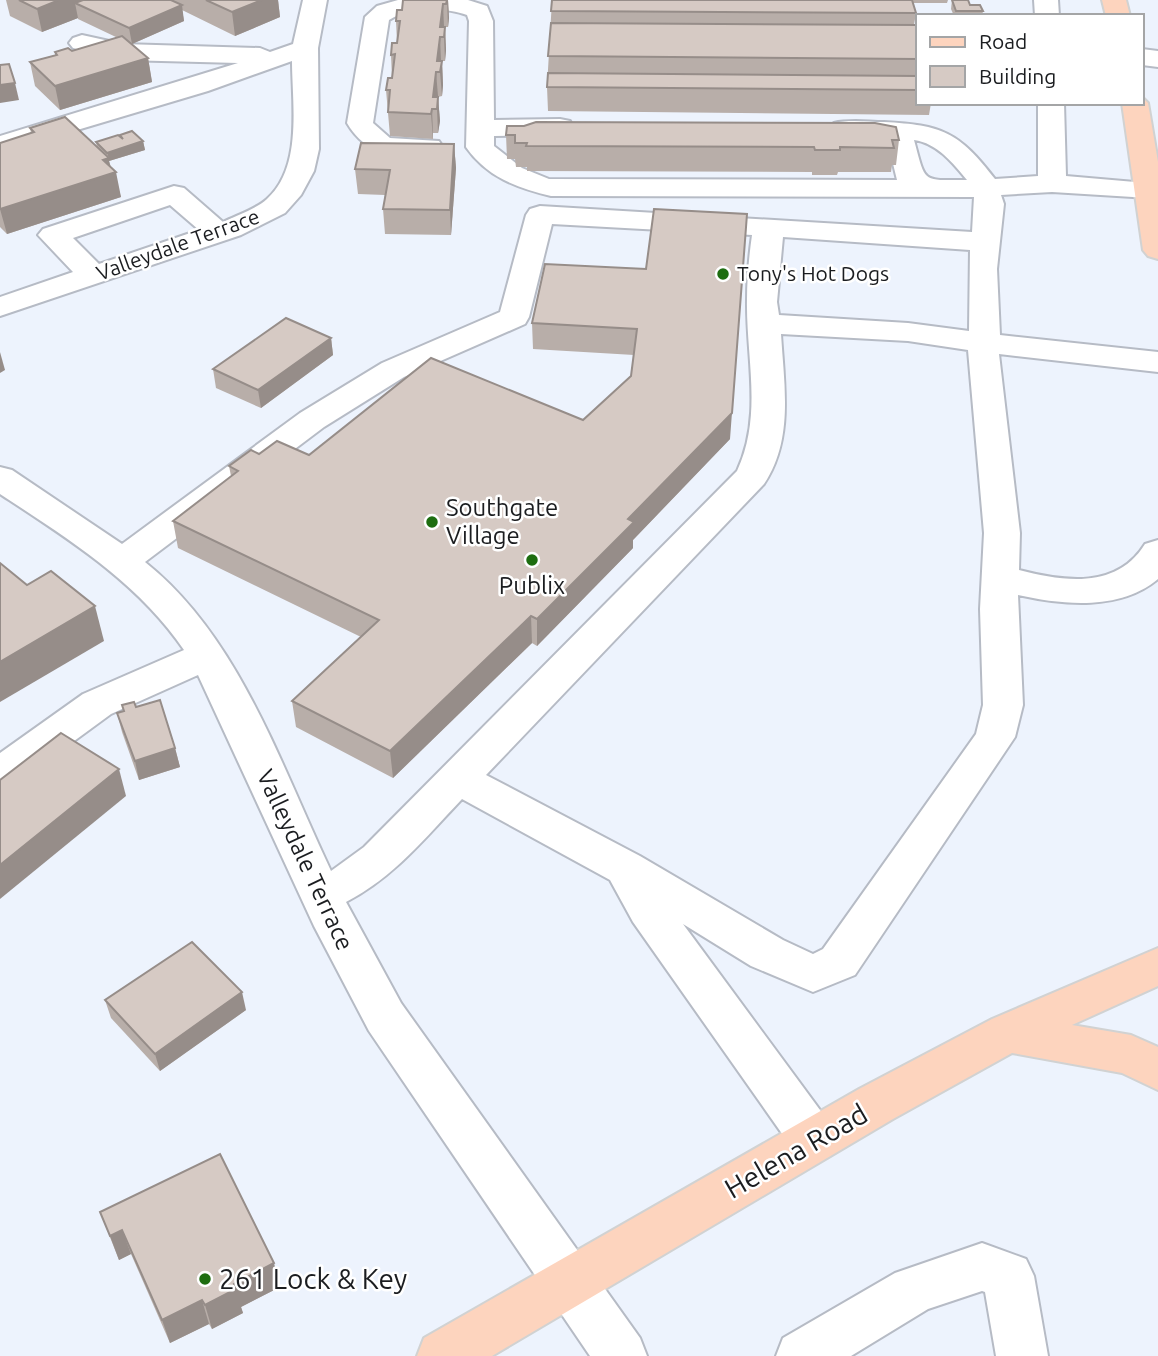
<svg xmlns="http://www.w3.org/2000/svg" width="1158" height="1356" font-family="Ubuntu,sans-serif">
  <rect width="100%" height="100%" fill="#edf3fd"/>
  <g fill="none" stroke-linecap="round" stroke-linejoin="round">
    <g stroke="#b6bbc5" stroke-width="4">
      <g id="minor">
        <path d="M303 0H327L318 48 319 149 314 171 301 195 285 213 241 235 0 316V297L73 272 38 235 43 229 174 186 184 188 223 222C237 215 256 209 267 199 303 167 292 103 292 61L208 91 0 153V136L238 63 123 60 73 48 69 43 73 38 82 35 123 44 260 48 270 52 293 44ZM170 205 199 230 99 264 73 238Z"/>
        <path d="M398 0H468L487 6 493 21 494 120 560 119 570 121 573 127 570 133 560 135 494 136V146L522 168 549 179 897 180 887 139 834 135 831 129 834 123C850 119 868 122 884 122 942 125 959 132 995 179L1038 176V103H1064L1066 176 1158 184V196L1149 198 1052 192 1001 195 1004 204 997 269 1000 335 1158 352V372L999 354 1020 533 1019 570C1065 582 1117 589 1145 544L1158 540V579C1120 611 1063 605 1018 595L1023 705 1015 737 855 975 813 992 751 966 683 924 831 1125 838 1140 831 1155 814 1161 797 1155 633 922 610 880 462 799C426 837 393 878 346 902L401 1003 640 1338 647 1356H590L369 1031 314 926 198 675 111 714 14 785 0 789V753L83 694 184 650C138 582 67 538 0 494V467L12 470 122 544 300 413 382 363 500 312 526 215 530 209 540 206 972 232 974 197 551 196C517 188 487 177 466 147L469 21 467 15C445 7 409 7 389 20L373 123 390 138 439 141 443 147 439 153C402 162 367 157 347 123L365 17 377 6ZM914 140C937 143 953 163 967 180 921 180 926 184 914 140ZM552 224 752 235C749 256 747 279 747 300 746 358 763 416 737 471L364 847 331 871C280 764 240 638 145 562L324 427 404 377 525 324 529 317ZM783 237 970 250 969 331 908 323 779 315 777 302ZM781 334 908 341 968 350 984 533 980 609 983 705 976 734 823 949 813 954 783 940 640 856 486 775 764 484C794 439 784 385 781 334Z"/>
        <path d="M1034 0H1058L1059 16H1035Z"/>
        <path d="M1142 49 1158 51V67L1142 65Z"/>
        <path d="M982 1243 1026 1259 1034 1276 1048 1356H996L985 1292 982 1291 928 1309 851 1356H776L783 1338 895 1273Z"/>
      </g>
    </g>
    <g stroke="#d1d2d2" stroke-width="4">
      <g id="major">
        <path d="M1102 0H1126L1130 16H1106Z"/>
        <path d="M1142 97 1148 103 1158 162V259L1148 256 1143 250 1122 103H1142Z"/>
        <path d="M1158 948V986L1072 1025 1131 1035 1158 1047V1090L1122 1073 1012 1053 893 1119 492 1356H417L424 1338 859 1089 992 1019Z"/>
      </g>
    </g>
    <use href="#minor" fill="#fff" fill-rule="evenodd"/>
    <use href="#major" fill="#fdd4be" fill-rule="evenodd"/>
  </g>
  <g fill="#b8aea9">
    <path d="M6 0H278L280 17 235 36 182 10 184 21 132 44 148 58 152 82 60 110 35 86 30 62 55 55V52L72 51 118 38 78 19V18L42 32 10 16Z"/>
    <path d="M403 0H448L449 18 448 27H445L446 50 445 61H442L443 85 442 96 438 97 440 121 438 133H433V139L390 136 386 90 392 78 391 55 397 42 396 21 402 10Z"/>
    <path d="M552 0H948L947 3H913L916 13 914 25H918V103H931L929 115 548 111 547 87Z"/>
    <path d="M952 0 970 5 983 11 982 16H954L951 9Z"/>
    <path d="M30 128 97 147 96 142 121 137 143 141 145 150 109 161 121 197 7 234 0 227V143L31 133Z"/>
    <path d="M506 135 899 140 896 165H892L891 172H838L837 175H812V172L527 171V167H516L515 159H507Z"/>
    <path d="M454 144 456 168 451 235 385 234 383 209 385 195 358 194 355 169Z"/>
    <path d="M646 269 730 439 633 540V548L537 646 532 643 393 778 296 727 292 701 361 637 178 548 173 521 231 476 229 466 259 454 309 455 583 420 631 376 634 355 533 349 532 323Z"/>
    <path d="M331 338 333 355 261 408 216 388 213 369Z"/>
    <path d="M136 707 175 748 180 767 139 780 122 732 117 713Z"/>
    <path d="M105 1000 246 1010 160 1071 111 1018Z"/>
    <path d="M100 1212 280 1287 241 1307 243 1313 212 1329 209 1324 170 1343 131 1254 119 1260Z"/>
  </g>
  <g fill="#968d89">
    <path d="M59 0H121L75 3 78 18 42 32 37 9Z"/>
    <path d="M262 0H278L280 17 235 36 232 12Z"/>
    <path d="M447 0H448L449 18 448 27Z"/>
    <path d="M443 4 444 27H440Z"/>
    <path d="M182 5 184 21 132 44 129 28Z"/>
    <path d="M445 27 446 50 445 61 444 37Z"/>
    <path d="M440 37 441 61H437Z"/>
    <path d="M148 58 152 82 60 110 55 86Z"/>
    <path d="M442 61 443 85 442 96 440 72Z"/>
    <path d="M436 72 438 96 436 109 433 97Z"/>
    <path d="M15 83 19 100 0 103V85Z"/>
    <path d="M438 97 440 121 438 133 437 109Z"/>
    <path d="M432 109 433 133V139L431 114Z"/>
    <path d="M143 141 145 150 109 161 112 173 116 172 121 197 7 234 0 209 109 158 107 153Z"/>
    <path d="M454 144 456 168 451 235 450 210Z"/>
    <path d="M747 214 730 439 633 540V548L537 646V619Z"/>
    <path d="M331 338 333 355 261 408 258 390Z"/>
    <path d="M0 352 5 370 0 373Z"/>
    <path d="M95 606 104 641 0 702V662Z"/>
    <path d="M531 616 532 643 393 778 390 751Z"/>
    <path d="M175 748 180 767 139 780 135 761Z"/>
    <path d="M119 769 126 796 0 899V865Z"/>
    <path d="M242 992 246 1010 160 1071 155 1054Z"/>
    <path d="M122 1230 131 1254 119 1260 110 1236Z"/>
    <path d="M274 1263 280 1287 241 1307 243 1313 212 1329 205 1305 234 1284Z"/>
    <path d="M202 1300 209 1324 170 1343 162 1320Z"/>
  </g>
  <g fill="#d6cac4" stroke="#968d89" stroke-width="2">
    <path d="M19 0H59L37 9Z"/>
    <path d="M83 0H171L182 5 129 28 75 3Z"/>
    <path d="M206 0H262L232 12Z"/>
    <path d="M403 0H447L446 4H443L440 27H445L444 37H440L437 61H442L440 72H436L433 97H438L437 109H432L431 114 388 112 390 90H386L388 78H392L395 54 391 55 392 43H397L400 21H396L397 10H402Z"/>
    <path d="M552 0H912L916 13 551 11Z"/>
    <path d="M952 0H968L970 5H980L983 11H956Z"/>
    <path d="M551 23 918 25V59L548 56Z"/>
    <path d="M122 36 148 58 55 86 30 62 57 55 55 52 68 48 72 51Z"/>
    <path d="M0 64V65L9 64 15 83 0 85Z"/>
    <path d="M548 73 918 76V90L547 87Z"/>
    <path d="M65 117 109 158 103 160 116 172 0 209V143L34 132 30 128Z"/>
    <path d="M536 122 875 123 896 127 899 140H892L894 148 840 147V150H815L814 147 526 146 527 143H515V135H506L507 126H524Z"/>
    <path d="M132 131 143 141 107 153 96 142 118 135 123 139 120 135Z"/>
    <path d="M361 143 454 144 450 210 383 209 390 170 355 169Z"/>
    <path d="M654 209 747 214 732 413 628 519 634 522 537 619 531 616 390 751 292 701 379 620 173 521 238 471 229 466 251 450 259 454 277 441 309 455 431 358 583 420 631 376 637 329 532 323 545 264 646 269Z"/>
    <path d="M286 318 331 338 258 390 213 369Z"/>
    <path d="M0 563 27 585 51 571 95 606 0 662Z"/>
    <path d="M160 700 175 748 135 761 117 713 124 711 122 705 134 702 136 707Z"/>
    <path d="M61 733 119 769 0 865V780Z"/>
    <path d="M192 942 242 992 155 1054 105 1000Z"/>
    <path d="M220 1154 274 1263 234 1284 236 1289 205 1305 202 1300 162 1320 122 1230 110 1236 100 1212Z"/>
  </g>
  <g fill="#1e6d10" stroke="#fff" stroke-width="2.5">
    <circle cx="723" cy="274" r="7"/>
    <circle cx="432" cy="522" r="7"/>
    <circle cx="532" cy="560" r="7"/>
    <circle cx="205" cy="1279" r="7"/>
  </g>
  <g text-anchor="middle" stroke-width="5" stroke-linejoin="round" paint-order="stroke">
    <g font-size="21" fill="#1b1d20" stroke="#fff">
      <text transform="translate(178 245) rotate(-20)" y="7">Valleydale Terrace</text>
    </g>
    <g font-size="21" fill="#1b1d20" stroke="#fff" text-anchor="start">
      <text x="737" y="281">Tony's Hot Dogs</text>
    </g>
    <g font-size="24" fill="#1b1d20" stroke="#fff" text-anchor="start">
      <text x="446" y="516">Southgate<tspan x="446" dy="28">Village</tspan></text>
      <text x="532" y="594" text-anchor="middle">Publix</text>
    </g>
    <g font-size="24" fill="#1b1d20" stroke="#fff">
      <text transform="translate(305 860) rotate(65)" y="8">Valleydale Terrace</text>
    </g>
    <g font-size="28" fill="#1b1d20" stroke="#fff">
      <text transform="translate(796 1151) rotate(-30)" y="10">Helena Road</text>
    </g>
    <g font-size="28" fill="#1b1d20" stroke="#fff" text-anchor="start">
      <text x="219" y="1289">261 Lock &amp; Key</text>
    </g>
  </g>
  <rect x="916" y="14" width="228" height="91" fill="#ffffff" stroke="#a4a5a6" stroke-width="2"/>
  <rect x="930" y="37" width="35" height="10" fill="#fdd4be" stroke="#a4a5a6" stroke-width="2"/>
  <text x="979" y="49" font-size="21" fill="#1b1d20">Road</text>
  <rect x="930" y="66" width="35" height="21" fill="#d6cac4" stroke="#a4a5a6" stroke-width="2"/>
  <text x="979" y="84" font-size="21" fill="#1b1d20">Building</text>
</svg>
